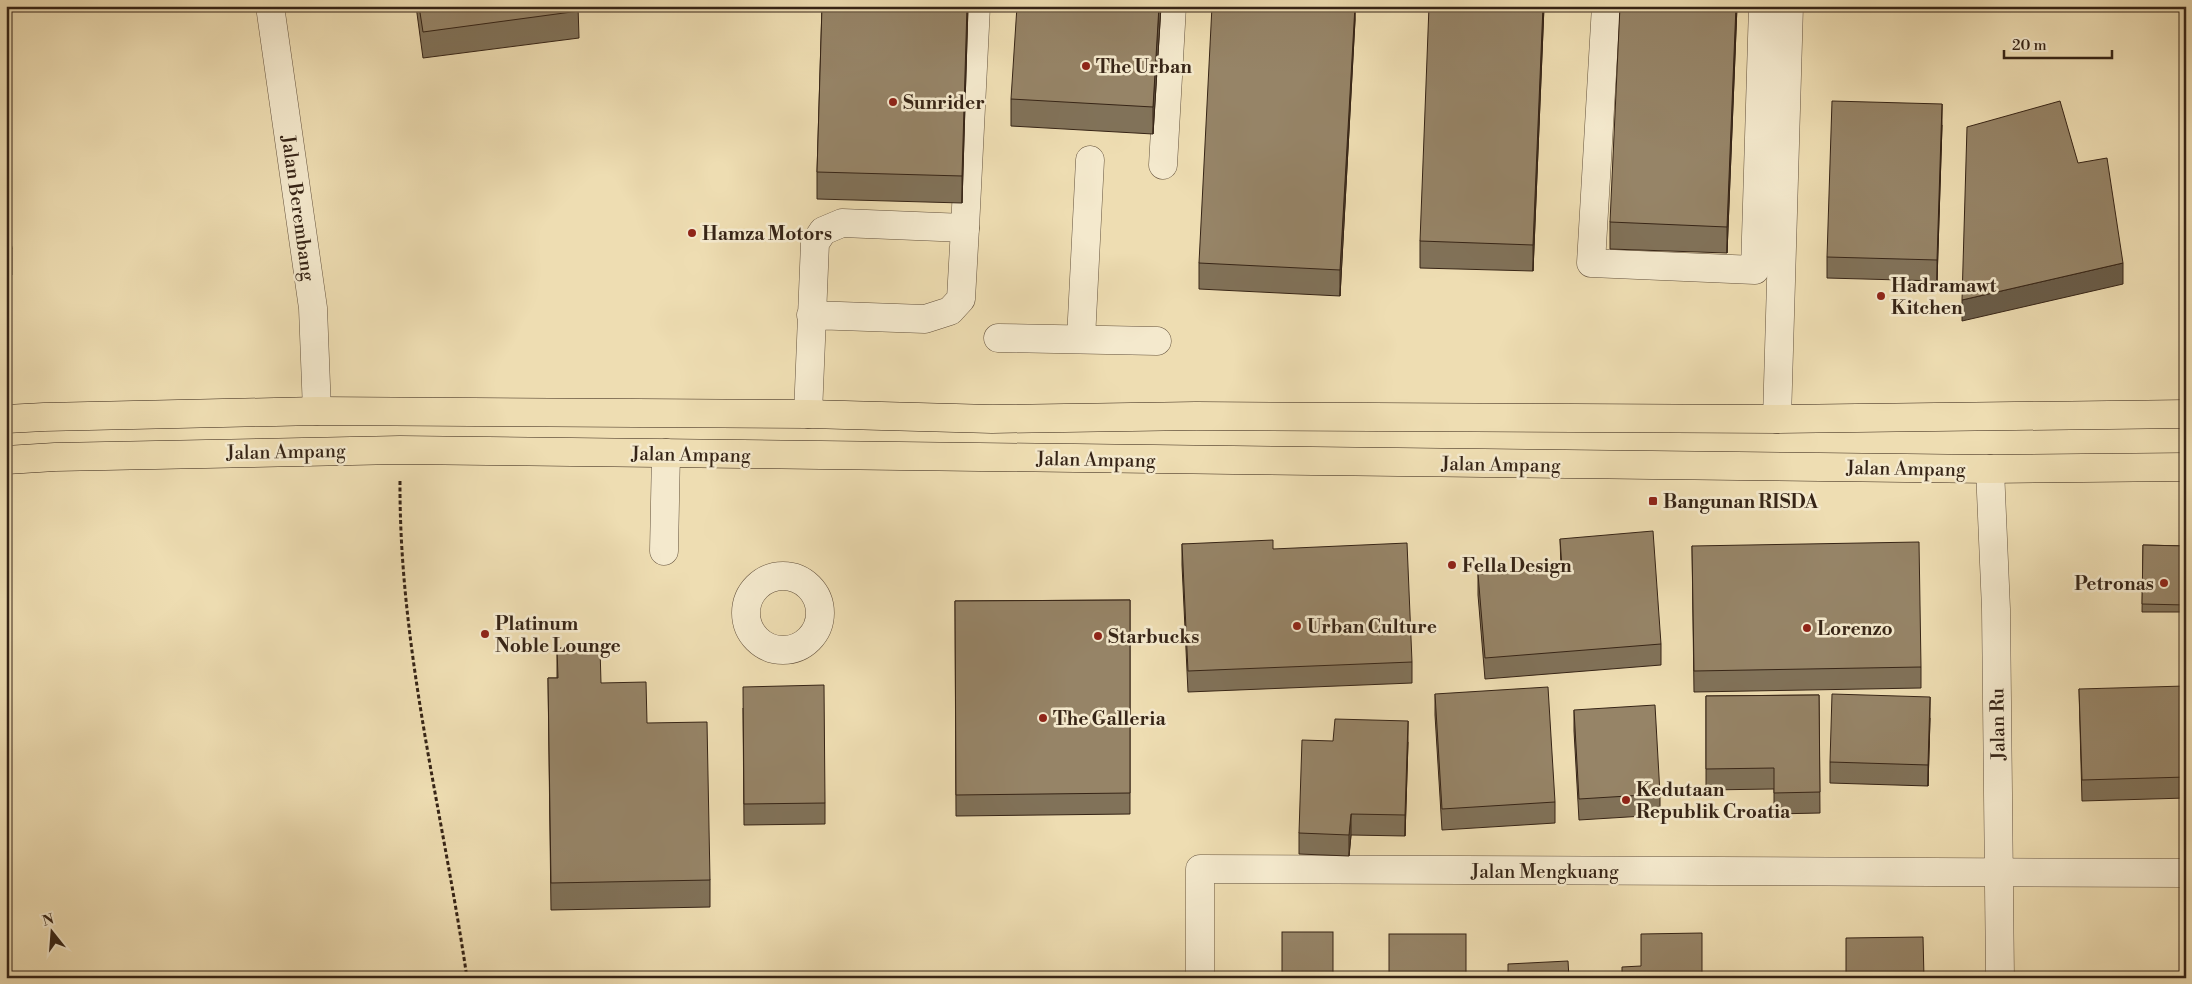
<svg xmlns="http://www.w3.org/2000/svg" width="2192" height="984" font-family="'Libre Bodoni',serif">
  <rect width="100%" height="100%" fill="#eeddb2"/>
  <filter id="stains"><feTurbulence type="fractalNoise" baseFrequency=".004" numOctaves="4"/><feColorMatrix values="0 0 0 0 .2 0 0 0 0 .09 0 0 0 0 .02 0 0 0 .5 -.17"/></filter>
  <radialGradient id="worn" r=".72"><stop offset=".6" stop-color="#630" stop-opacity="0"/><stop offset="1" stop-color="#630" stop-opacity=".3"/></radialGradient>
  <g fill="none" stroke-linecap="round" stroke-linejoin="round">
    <g stroke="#64523d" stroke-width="29">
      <g id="minor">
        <path d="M270 6 313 308 317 411"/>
        <path d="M1606 6 1591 263 1755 270 1763 6"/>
        <path d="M1163 165 1172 6"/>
        <path d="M965 228 976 6"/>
        <path d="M998 338 1157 341"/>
        <path d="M1081 339 1090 160"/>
        <path d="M808 414 815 243 823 231 842 223 965 228 961 299 950 311 925 319 811 315"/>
        <path d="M1777 419 1789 6"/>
        <path d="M1990 469 1996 609 2000 978"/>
        <path d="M664 551 666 453"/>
        <circle cx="783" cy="613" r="37"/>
        <path d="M1200 978V869L2186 873"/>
      </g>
    </g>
    <g stroke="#362416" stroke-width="29">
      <g id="major">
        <path d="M6 419 44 417 317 411 808 414 992 419 1196 416 1777 419 2186 414"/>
        <path d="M6 460 55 457 400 450 1990 469 2186 467"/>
      </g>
    </g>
    <path stroke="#362416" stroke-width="3" stroke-dasharray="4 2.5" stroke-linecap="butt" d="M400 481C399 649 443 813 467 978"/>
    <use href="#minor" stroke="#f4e9cd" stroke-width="28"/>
    <use href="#major" stroke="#eeddb2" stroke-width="28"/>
  </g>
  <g fill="#817259" stroke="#362416">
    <path d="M416 6H578L579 38 423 58Z"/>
    <path d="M822 6H968L962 203 817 199V172Z"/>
    <path d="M1161 6 1153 134 1011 126V99Z"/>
    <path d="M1355 6V20L1340 296 1199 289V263Z"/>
    <path d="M1544 6 1533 271 1420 268V241Z"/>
    <path d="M1737 6 1727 253 1610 249V222Z"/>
    <path d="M1942 125 1937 281 1827 278V257Z"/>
    <path d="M6 205 12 249V275L6 276Z"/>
    <path d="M1560 539 1661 644V665L1485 679 1478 595V574L1561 568Z"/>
    <path d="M1182 544 1273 549 1412 662V683L1188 692 1182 565Z"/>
    <path d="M2143 545 2186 546V612H2142Z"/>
    <path d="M1692 546 1921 667V688L1694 692Z"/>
    <path d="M1130 600V814L956 816 955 601Z"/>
    <path d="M557 648 601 683 647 723 710 880V907L551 910 548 678H557Z"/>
    <path d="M2079 689 2186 726V798L2082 801Z"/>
    <path d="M1435 694 1555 802V823L1442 830 1435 715Z"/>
    <path d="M1819 695 1820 813 1774 814V789L1706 790V696Z"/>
    <path d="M743 708 825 803V824L744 825Z"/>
    <path d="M1574 710 1660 794V815L1579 820 1574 731Z"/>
    <path d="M1930 718 1928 786 1830 783V762Z"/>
    <path d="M1333 741 1408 742 1405 836 1351 835 1349 856 1299 854V833Z"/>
  </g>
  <g fill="#695c48" stroke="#362416">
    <path d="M967 6H968L962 203V176Z"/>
    <path d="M1159 6H1161L1153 134V107Z"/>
    <path d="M1355 6V20L1340 296V270Z"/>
    <path d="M1543 6H1544L1533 271V245Z"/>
    <path d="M1736 6H1737L1727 253V227Z"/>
    <path d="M1942 104V125L1937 281V260Z"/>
    <path d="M2123 263V284L1962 321V300Z"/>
    <path d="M1930 697V718L1928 786V765Z"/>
    <path d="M1408 721V742L1405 836V815Z"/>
    <path d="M1351 814V835L1349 856V835Z"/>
  </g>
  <g fill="#968467" stroke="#362416">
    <path d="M419 6H578L579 11 423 32Z"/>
    <path d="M822 6H967L962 176 817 172Z"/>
    <path d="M1017 6H1159L1153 107 1011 99Z"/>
    <path d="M1212 6H1355L1340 270 1199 263Z"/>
    <path d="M1429 6H1543L1533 245 1420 241Z"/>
    <path d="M1620 6H1736L1727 227 1610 222Z"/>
    <path d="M1832 101 1942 104 1937 260 1827 257Z"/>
    <path d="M2060 101 2078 163 2107 158 2123 263 1962 300 1967 127Z"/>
    <path d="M6 205 12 249 6 250Z"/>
    <path d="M1653 531 1661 644 1485 658 1478 574 1562 568 1560 539Z"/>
    <path d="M1273 540V549L1407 543 1412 662 1188 671 1182 544Z"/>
    <path d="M1919 542 1921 667 1694 671 1692 546Z"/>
    <path d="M2143 545 2186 546V605L2142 604Z"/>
    <path d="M1130 600V793L956 795 955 601Z"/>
    <path d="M557 648H600L601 683 646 682 647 723 707 722 710 880 551 883 548 678H558Z"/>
    <path d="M824 685 825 803 744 804 743 687Z"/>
    <path d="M2185 686 2186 777 2082 780 2079 689Z"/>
    <path d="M1548 687 1555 802 1442 809 1435 694Z"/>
    <path d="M1832 694 1930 697 1928 765 1830 762Z"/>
    <path d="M1819 695 1820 792 1774 793V768L1706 769V696Z"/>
    <path d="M1655 705 1660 794 1579 799 1574 710Z"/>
    <path d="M1335 719 1408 721 1405 815 1351 814 1349 835 1299 833 1302 740 1333 741Z"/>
    <rect x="1282" y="932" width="51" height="46"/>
    <path d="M1702 933V978H1622V967L1641 966V934Z"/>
    <rect x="1389" y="934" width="77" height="44"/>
    <path d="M1923 937 1924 978H1846V938Z"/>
    <path d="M1568 961 1569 978H1508V964Z"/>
  </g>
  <g fill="#8f2418" stroke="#f4e9cd" stroke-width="2">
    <circle cx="1086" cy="66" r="5"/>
    <circle cx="893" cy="102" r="5"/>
    <circle cx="692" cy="233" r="5"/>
    <circle cx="1881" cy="296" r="5"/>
    <rect x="1648" y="496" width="10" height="10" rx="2.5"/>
    <circle cx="1452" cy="565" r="5"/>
    <circle cx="2164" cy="583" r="5"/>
    <circle cx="1297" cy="626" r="5"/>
    <circle cx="1807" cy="628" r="5"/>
    <circle cx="485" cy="634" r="5"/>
    <circle cx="1098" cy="636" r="5"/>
    <circle cx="1043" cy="718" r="5"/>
    <circle cx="1626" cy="800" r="5"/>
  </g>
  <g text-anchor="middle" stroke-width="5" stroke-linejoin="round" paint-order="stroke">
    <g font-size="19" font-weight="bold" fill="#362416" stroke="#f4e9cd" text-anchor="start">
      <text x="1096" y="73">The Urban</text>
      <text x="903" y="109">Sunrider</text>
      <text x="702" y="240">Hamza Motors</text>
      <text x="1891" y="292">Hadramawt<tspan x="1891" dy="22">Kitchen</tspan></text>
      <text x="1663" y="508">Bangunan RISDA</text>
      <text x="1462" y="572">Fella Design</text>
      <text x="2154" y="590" text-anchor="end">Petronas</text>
      <text x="495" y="630">Platinum<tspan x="495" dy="22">Noble Lounge</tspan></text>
      <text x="1307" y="633">Urban Culture</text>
      <text x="1817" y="635">Lorenzo</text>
      <text x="1108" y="643">Starbucks</text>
      <text x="1053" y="725">The Galleria</text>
      <text x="1636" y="796">Kedutaan<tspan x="1636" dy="22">Republik Croatia</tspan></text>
    </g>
    <g font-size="19" fill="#362416" stroke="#f4e9cd">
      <text transform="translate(299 208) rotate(82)" y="7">Jalan Berembang</text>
      <text transform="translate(286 451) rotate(-1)" y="7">Jalan Ampang</text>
      <text transform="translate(691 454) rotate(1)" y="7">Jalan Ampang</text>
      <text transform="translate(1096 459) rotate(1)" y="7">Jalan Ampang</text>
      <text transform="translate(1501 464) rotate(1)" y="7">Jalan Ampang</text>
      <text transform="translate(1906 468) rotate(1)" y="7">Jalan Ampang</text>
      <text transform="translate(1997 724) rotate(-91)" y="7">Jalan Ru</text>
      <text x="1545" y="878">Jalan Mengkuang</text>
    </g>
  </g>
  <rect width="2192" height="984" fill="none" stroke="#eeddb2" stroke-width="25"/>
  <rect x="8" y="8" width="2177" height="969" fill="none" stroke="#362416" stroke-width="2.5"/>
  <rect x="12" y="12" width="2167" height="959" fill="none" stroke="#362416"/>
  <g transform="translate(52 932) rotate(343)" stroke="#f4e9cd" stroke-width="4" paint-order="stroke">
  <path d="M0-4L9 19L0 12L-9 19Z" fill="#362416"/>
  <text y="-8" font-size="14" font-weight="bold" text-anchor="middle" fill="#362416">N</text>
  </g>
  <path d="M2004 50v8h108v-8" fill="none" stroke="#362416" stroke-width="2.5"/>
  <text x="2012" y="50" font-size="15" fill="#362416" stroke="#f4e9cd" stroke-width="4" paint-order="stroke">20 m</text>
  <rect width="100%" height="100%" filter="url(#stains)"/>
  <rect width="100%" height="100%" fill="url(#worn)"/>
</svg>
